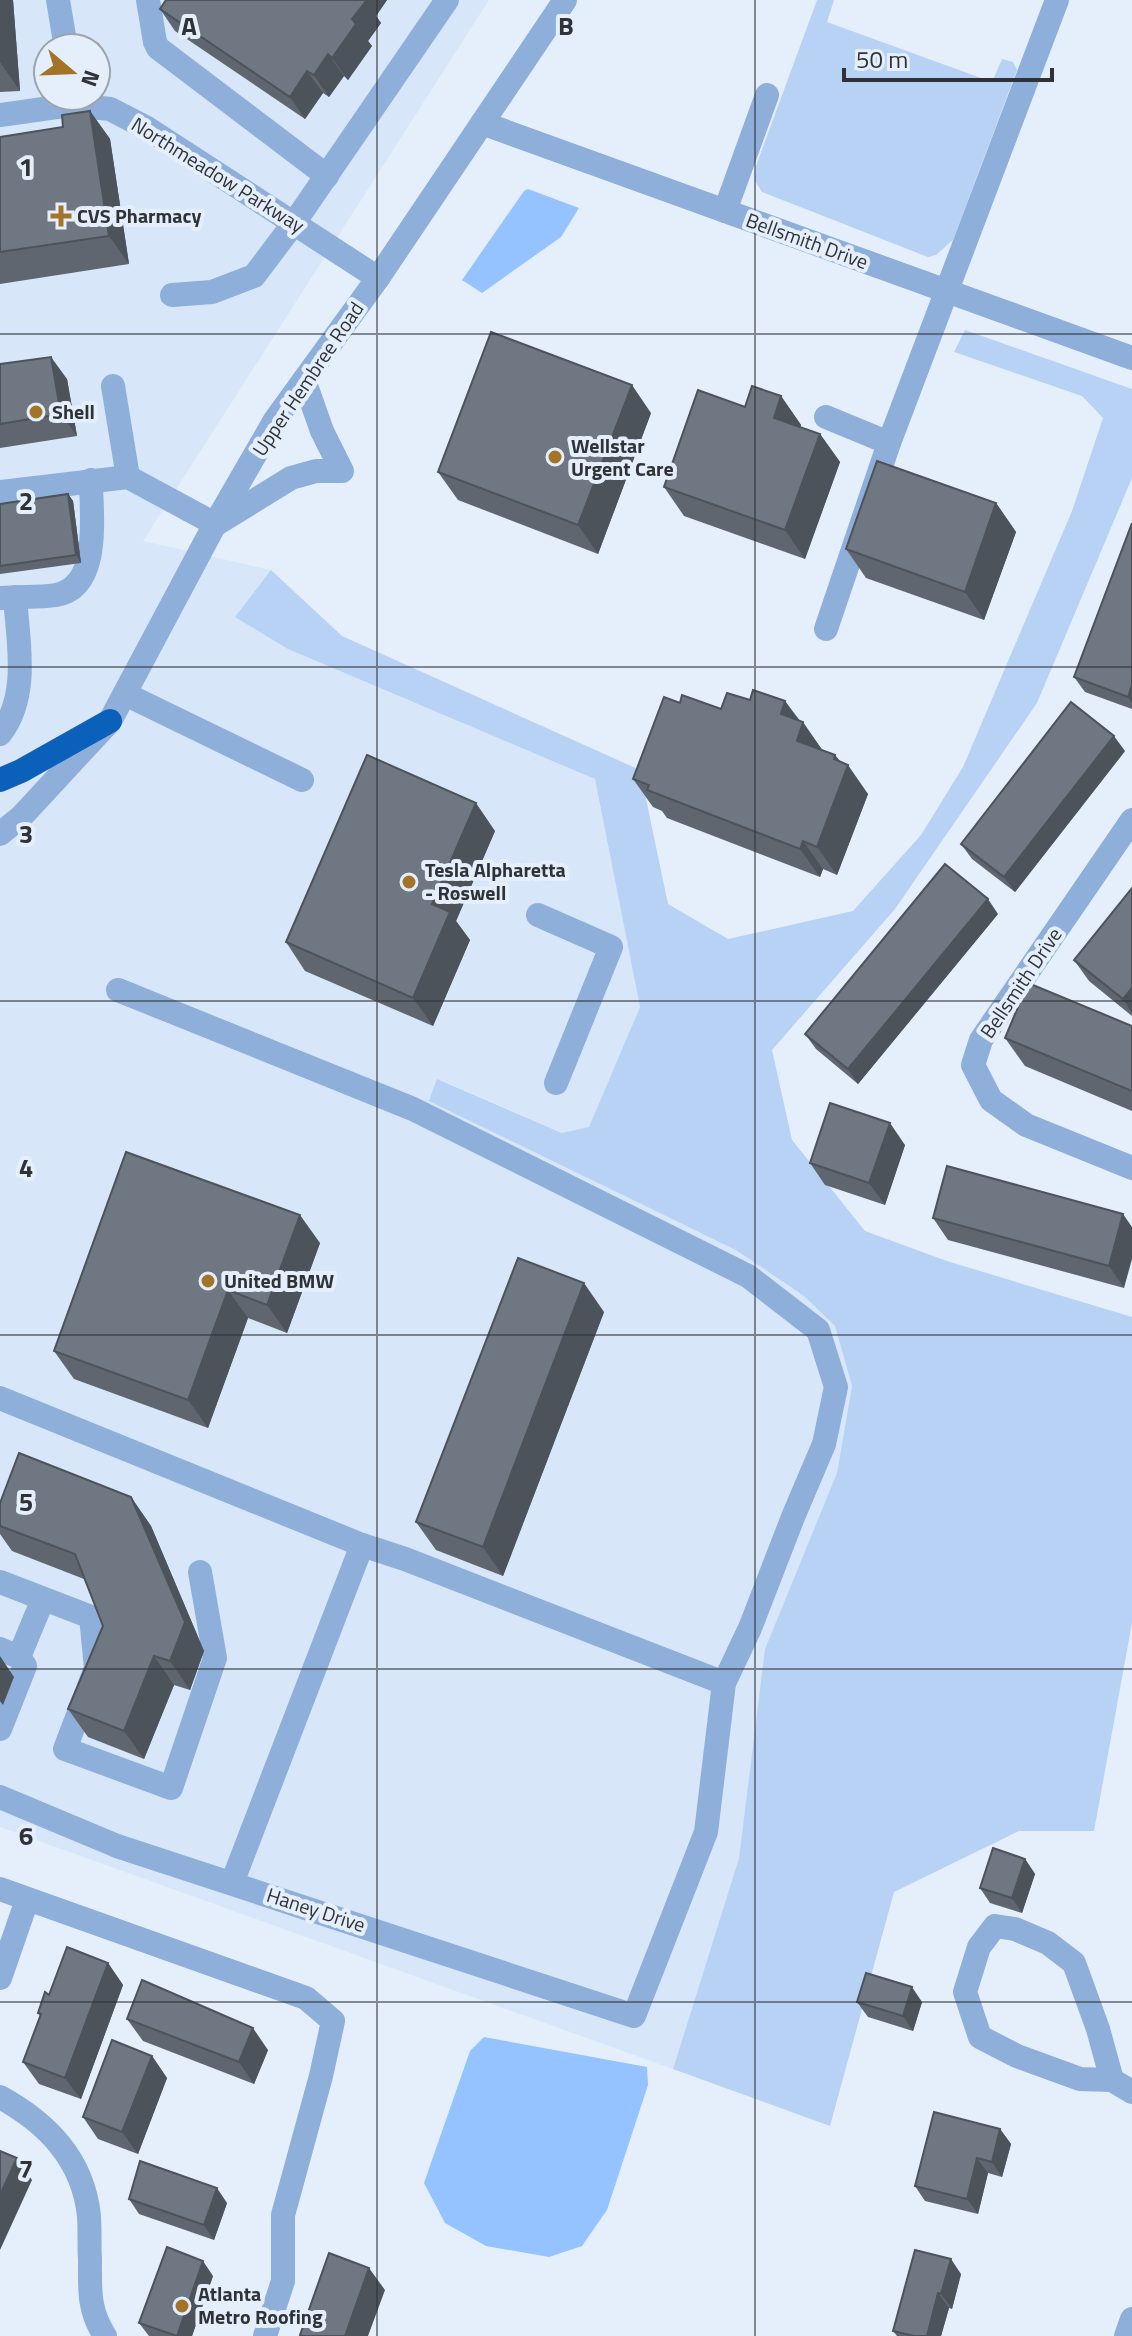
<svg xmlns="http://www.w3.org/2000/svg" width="1132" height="2336" font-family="'Titillium Web',sans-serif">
  <rect width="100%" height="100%" fill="#e5effb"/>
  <path fill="#d7e6f9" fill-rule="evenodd" d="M0 0H489L143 541 271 570 236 617 288 649 595 779 640 1007 589 1127 563 1133 438 1079 736 1250 804 1296 835 1326 852 1386 837 1473 765 1649 739 1858 673 2069 0 1827ZM48 48H96V96H48Z"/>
  <g fill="#b7d2f5">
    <path d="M817 0H834L827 22 992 82 1002 59 1013 62 1017 70 953 240 936 255 928 257 762 192 755 181 756 166Z"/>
    <path d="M965 330 1132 389V478L1037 703 895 909 772 1050 792 1140 865 1231 947 1261 1132 1317V1623L1094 1831H1019L894 1892 830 2126 673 2069 739 1858 765 1649 837 1473 852 1386 835 1326 804 1296 736 1250 429 1101 437 1079 562 1133 589 1127 640 1007 595 779 288 649 235 617 271 570 342 636 640 770 668 904 728 939 853 911 921 835 963 767 1072 511 1103 418 1082 396 954 352Z"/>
  </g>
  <g fill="#94c3ff">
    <path d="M528 189 579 208 561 237 482 293 462 280 524 191Z"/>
    <path d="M484 2037 647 2067 648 2085 607 2210 582 2246 549 2257 486 2246 445 2223 424 2183 470 2051Z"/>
  </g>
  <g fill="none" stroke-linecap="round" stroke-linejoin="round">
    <g stroke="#8eafda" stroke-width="24">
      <path d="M58 0 66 48"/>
      <path d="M148 0 155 42 158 48 327 176"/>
      <path d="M0 115 71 105 110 109 147 128 378 278"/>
      <path d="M482 123 1132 358"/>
      <path d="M725 211 767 95"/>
      <path d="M172 295 212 292 254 276 294 223 447 0"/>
      <path d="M113 386 128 477"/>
      <path d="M826 417 889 443"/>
      <path d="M0 492 128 477 215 524"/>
      <path d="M218 523 291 478 316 471H342L322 431 304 380"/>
      <path d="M0 598C18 596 38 598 56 595 102 587 91 514 91 480"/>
      <path d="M826 629 889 443 1057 0"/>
      <path d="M125 694 302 780"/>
      <path d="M0 734C30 696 18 641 15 597"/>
      <path d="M1132 820 981 1040 973 1065 991 1100 1026 1125 1132 1168"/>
      <path d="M0 834 22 816 110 721 215 524 275 420 378 278 565 0"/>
      <path d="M538 915 611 947 556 1083"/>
      <path d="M118 990 413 1109 748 1276 818 1330 836 1387 824 1444 793 1517 750 1628 724 1683"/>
      <path d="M0 1398 362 1545 405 1559 724 1683 706 1832 634 2016 117 1846 0 1797"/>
      <path d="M0 1582 91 1617 96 1668 65 1749 171 1788 215 1658 200 1572"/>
      <path d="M0 1649 19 1657 25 1666 0 1729"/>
      <path d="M19 1657 43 1599"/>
      <path d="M232 1883 362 1545"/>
      <path d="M0 1889 306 1998 333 2021 321 2076 283 2215V2281L265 2336"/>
      <path d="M0 1978 27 1900"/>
      <path d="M1112 2080 1098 2029 1074 1963 1048 1943 1015 1929 995 1926 979 1947 965 1992 980 2037 1017 2056 1080 2079 1112 2080 1132 2092"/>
      <path d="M0 2097C47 2123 83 2159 89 2216 90 2230 89 2245 90 2259 90 2289 88 2310 105 2336"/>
      <path d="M1126 2336 1132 2319"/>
    </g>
    <path stroke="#0b60ba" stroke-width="24" d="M0 780 21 771 110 721"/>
  </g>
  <g fill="#5f6670">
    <path d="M0 0H13L20 91 0 92Z"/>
    <path d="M166 0H387L376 16 381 23 368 41 372 46 348 80 344 76 329 97 323 93 305 119 175 31 160 9Z"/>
    <path d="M90 111 110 139 129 264 0 284V137L63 127Z"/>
    <path d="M0 364 67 379 77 436 0 448Z"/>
    <path d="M781 396 801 425 800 427 820 434 840 462 805 559 684 516 664 487 745 407Z"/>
    <path d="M651 413 598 554 458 500 438 472Z"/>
    <path d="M68 494 73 501 81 563 0 574V504Z"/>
    <path d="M996 503 1016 532 984 620 866 578 846 549Z"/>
    <path d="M1132 523V709L1085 692 1074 677Z"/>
    <path d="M750 700 785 701 823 751 835 755 868 794 837 875 823 869 820 877 667 818 662 811 653 807 633 779 721 709Z"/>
    <path d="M1125 751 1015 892 972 859 961 844Z"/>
    <path d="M495 831 456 921 470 940 433 1026 305 971 286 942Z"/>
    <path d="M1132 888V1016L1089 981 1074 960Z"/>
    <path d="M998 914 858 1084 816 1049 805 1034Z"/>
    <path d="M1132 1026V1111L1025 1066 1005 1038Z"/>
    <path d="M905 1145 885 1205 825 1185 810 1163Z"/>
    <path d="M1123 1214 1124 1288 948 1240 933 1218Z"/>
    <path d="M320 1243 287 1333 248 1318 208 1428 74 1379 54 1351Z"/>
    <path d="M604 1312 503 1576 436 1550 416 1522Z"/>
    <path d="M131 1497 151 1526 204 1651 190 1690 174 1685 144 1759 88 1737 68 1709 103 1626 84 1579 12 1551 0 1534V1503Z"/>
    <path d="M1025 1859 1035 1874 1022 1913 990 1903 980 1888Z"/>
    <path d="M108 1963 123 1985 81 2099 39 2084 23 2062 40 2016 38 2013Z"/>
    <path d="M857 2002H922L913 2031 868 2017Z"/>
    <path d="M127 2019 268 2050 254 2084 143 2041Z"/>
    <path d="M152 2056 167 2078 138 2154 98 2139 83 2117Z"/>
    <path d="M1000 2129 1011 2144 1002 2177 988 2173 978 2214 925 2201 915 2186Z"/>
    <path d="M129 2199 227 2203 214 2240 139 2214Z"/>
    <path d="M961 2274 952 2309 949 2308 941 2336H897L893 2331Z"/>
    <path d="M213 2276 192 2336H149L139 2323Z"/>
  </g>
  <g fill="#4d535b">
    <path d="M0 0H13L20 91 0 62Z"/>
    <path d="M362 0H387L376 16 381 23 368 41 372 46 348 80 332 58Z"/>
    <path d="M328 54 344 76 329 97 314 75Z"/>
    <path d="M307 71 323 93 305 119 290 97Z"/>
    <path d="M90 111 110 139 129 264 109 236Z"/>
    <path d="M51 357 67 379 77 436 61 414Z"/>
    <path d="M632 385 651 413 598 554 578 525Z"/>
    <path d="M781 396 801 425 793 446 774 418Z"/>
    <path d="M820 434 840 462 805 559 785 530Z"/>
    <path d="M68 494 73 501 81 563 76 555Z"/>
    <path d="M996 503 1016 532 984 620 965 592Z"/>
    <path d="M1132 685V703L1128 697Z"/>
    <path d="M785 701 802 725 803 722 823 751 797 741 781 714Z"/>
    <path d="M1114 736 1125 751 1015 892 1004 877Z"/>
    <path d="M835 755 846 771 848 765 868 794 837 875 817 847Z"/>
    <path d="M476 803 495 831 456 921 470 940 433 1026 413 998 432 904Z"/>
    <path d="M803 841 823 869 820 877 800 849Z"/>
    <path d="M988 899 998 914 858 1084 848 1069Z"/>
    <path d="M1132 988V1013L1123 999Z"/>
    <path d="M890 1123 905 1145 885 1205 869 1183Z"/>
    <path d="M1123 1214 1132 1227V1259L1124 1288 1109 1266Z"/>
    <path d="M300 1215 320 1243 287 1333 267 1305Z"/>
    <path d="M584 1283 604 1312 503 1576 483 1547Z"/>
    <path d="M228 1290 248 1318 208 1428 188 1400Z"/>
    <path d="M131 1497 151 1526 204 1651 190 1690 170 1661Z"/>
    <path d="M0 1656 14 1677 3 1705 0 1701Z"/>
    <path d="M154 1656 174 1685 144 1759 124 1731Z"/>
    <path d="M1025 1859 1035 1874 1022 1913 1012 1898Z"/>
    <path d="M108 1963 123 1985 81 2099 65 2078Z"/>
    <path d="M912 1987 922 2002 913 2031 903 2016Z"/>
    <path d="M253 2028 268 2050 254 2084 239 2062Z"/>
    <path d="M152 2056 167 2078 138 2154 122 2132Z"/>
    <path d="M1000 2129 1011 2144 1002 2177 992 2162Z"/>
    <path d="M17 2158 32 2180 0 2250V2195Z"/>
    <path d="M977 2158 988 2173 978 2214 967 2199Z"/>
    <path d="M217 2188 227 2203 214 2240 204 2225Z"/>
    <path d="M951 2259 961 2274 952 2309 941 2294Z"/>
    <path d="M203 2261 213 2276 192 2336H177Z"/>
    <path d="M369 2268 385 2290 368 2336H345Z"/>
    <path d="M938 2293 949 2308 941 2336H927Z"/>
  </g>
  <g fill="#6e7782" stroke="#4d535b" stroke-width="2">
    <path d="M166 0H364L366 1 352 19 356 24 332 58 328 54 314 75 307 71 290 97 160 9Z"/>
    <path d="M90 111 109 236 0 252V137L63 127 62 115Z"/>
    <path d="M491 332 632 385 578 525 438 472Z"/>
    <path d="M51 357 61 414 0 424V364Z"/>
    <path d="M752 386 781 396 774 418 820 434 785 530 664 487 698 390 745 407Z"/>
    <path d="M877 461 996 503 965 592 846 549Z"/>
    <path d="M68 494 76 555 0 566V504Z"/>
    <path d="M1132 523V685L1128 697 1074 677Z"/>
    <path d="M753 690 785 701 781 714 803 722 797 741 835 755 834 759 848 765 817 847 803 841 800 849 647 790 649 785 633 779 664 697 680 703 682 695 721 709 727 693 750 700Z"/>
    <path d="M1071 702 1114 736 1004 877 961 844Z"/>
    <path d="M367 755 476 803 432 904 450 912 413 998 286 942Z"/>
    <path d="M945 864 988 899 848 1069 805 1034Z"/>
    <path d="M1132 888V988L1123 999 1074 960Z"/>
    <path d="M1028 983 1132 1026V1091L1005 1038Z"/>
    <path d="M830 1103 890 1123 869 1183 810 1163Z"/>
    <path d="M126 1152 300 1215 267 1305 228 1290 188 1400 54 1351Z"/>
    <path d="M947 1166 1123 1214 1109 1266 933 1218Z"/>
    <path d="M518 1258 584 1283 483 1547 416 1522Z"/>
    <path d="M19 1453 131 1497 185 1622 170 1661 154 1656 124 1731 68 1709 103 1626 75 1554 0 1526V1503Z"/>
    <path d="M993 1848 1025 1859 1012 1898 980 1888Z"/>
    <path d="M67 1947 108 1963 65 2078 23 2062 41 2014 38 2013 45 1992 49 1995Z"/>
    <path d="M866 1973 912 1987 903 2016 857 2002Z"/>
    <path d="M142 1980 253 2028 239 2062 127 2019Z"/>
    <path d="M112 2040 152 2056 122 2132 83 2117Z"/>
    <path d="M934 2112 1000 2129 992 2162 977 2158 967 2199 915 2186Z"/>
    <path d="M0 2151 17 2158 0 2195Z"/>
    <path d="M140 2161 217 2188 204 2225 129 2199Z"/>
    <path d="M167 2247 203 2261 177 2336 139 2323Z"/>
    <path d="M915 2250 951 2259 941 2294 938 2293 927 2336H914L893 2331Z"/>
    <path d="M329 2253 369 2268 345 2336H303L300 2335Z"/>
  </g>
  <path fill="none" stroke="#2f3337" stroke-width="2" stroke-opacity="0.55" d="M377 0V2336M755 0V2336M0 334H1132M0 667H1132M0 1001H1132M0 1335H1132M0 1669H1132M0 2002H1132"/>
  <g fill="#a37427" stroke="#e5effb" stroke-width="3">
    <path d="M57 204h8v8h8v8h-8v8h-8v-8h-8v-8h8z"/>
    <circle cx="36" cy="412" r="8"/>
    <circle cx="555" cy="457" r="8"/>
    <circle cx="409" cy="882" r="8"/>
    <circle cx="208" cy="1281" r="8"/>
    <circle cx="182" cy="2306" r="8"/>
  </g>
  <g text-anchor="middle" stroke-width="8" stroke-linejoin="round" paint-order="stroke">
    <g font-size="20" fill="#2f3337" stroke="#e5effb">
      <text transform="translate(218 175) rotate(32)" y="7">Northmeadow Parkway</text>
      <text transform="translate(807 241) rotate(20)" y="7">Bellsmith Drive</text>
      <text transform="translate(308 379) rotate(-56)" y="7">Upper Hembree Road</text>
      <text transform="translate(1021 983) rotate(-56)" y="7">Bellsmith Drive</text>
      <text transform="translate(316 1910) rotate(18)" y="7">Haney Drive</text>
    </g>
    <g font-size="20" font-weight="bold" fill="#2f3337" stroke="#e5effb" text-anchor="start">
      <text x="77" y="223">CVS Pharmacy</text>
      <text x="52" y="419">Shell</text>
      <text x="571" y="453">Wellstar<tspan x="571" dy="23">Urgent Care</tspan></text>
      <text x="425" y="877">Tesla Alpharetta<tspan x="425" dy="23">- Roswell</tspan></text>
      <text x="224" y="1288">United BMW</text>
      <text x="198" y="2301">Atlanta<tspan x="198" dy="23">Metro Roofing</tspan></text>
    </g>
  </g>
  <g font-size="26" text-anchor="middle" font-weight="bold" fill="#2f3337" stroke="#e5effb" stroke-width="8" stroke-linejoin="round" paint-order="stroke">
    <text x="189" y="35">A</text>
    <text x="566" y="35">B</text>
    <text x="26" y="176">1</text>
    <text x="26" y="510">2</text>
    <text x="26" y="843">3</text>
    <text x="26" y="1177">4</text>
    <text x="26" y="1511">5</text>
    <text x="26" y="1845">6</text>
    <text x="26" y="2178">7</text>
  </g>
  <g transform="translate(72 72) rotate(109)"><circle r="38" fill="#e5effb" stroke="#9ca4ad" stroke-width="2"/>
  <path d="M0-6L14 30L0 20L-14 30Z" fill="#a37427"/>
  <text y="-12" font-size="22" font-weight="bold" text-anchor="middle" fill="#2f3337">N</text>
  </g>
  <path d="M844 68v12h208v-12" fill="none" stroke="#2f3337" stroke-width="4"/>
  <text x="856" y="68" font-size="24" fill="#2f3337" stroke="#e5effb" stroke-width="6" paint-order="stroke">50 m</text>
</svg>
